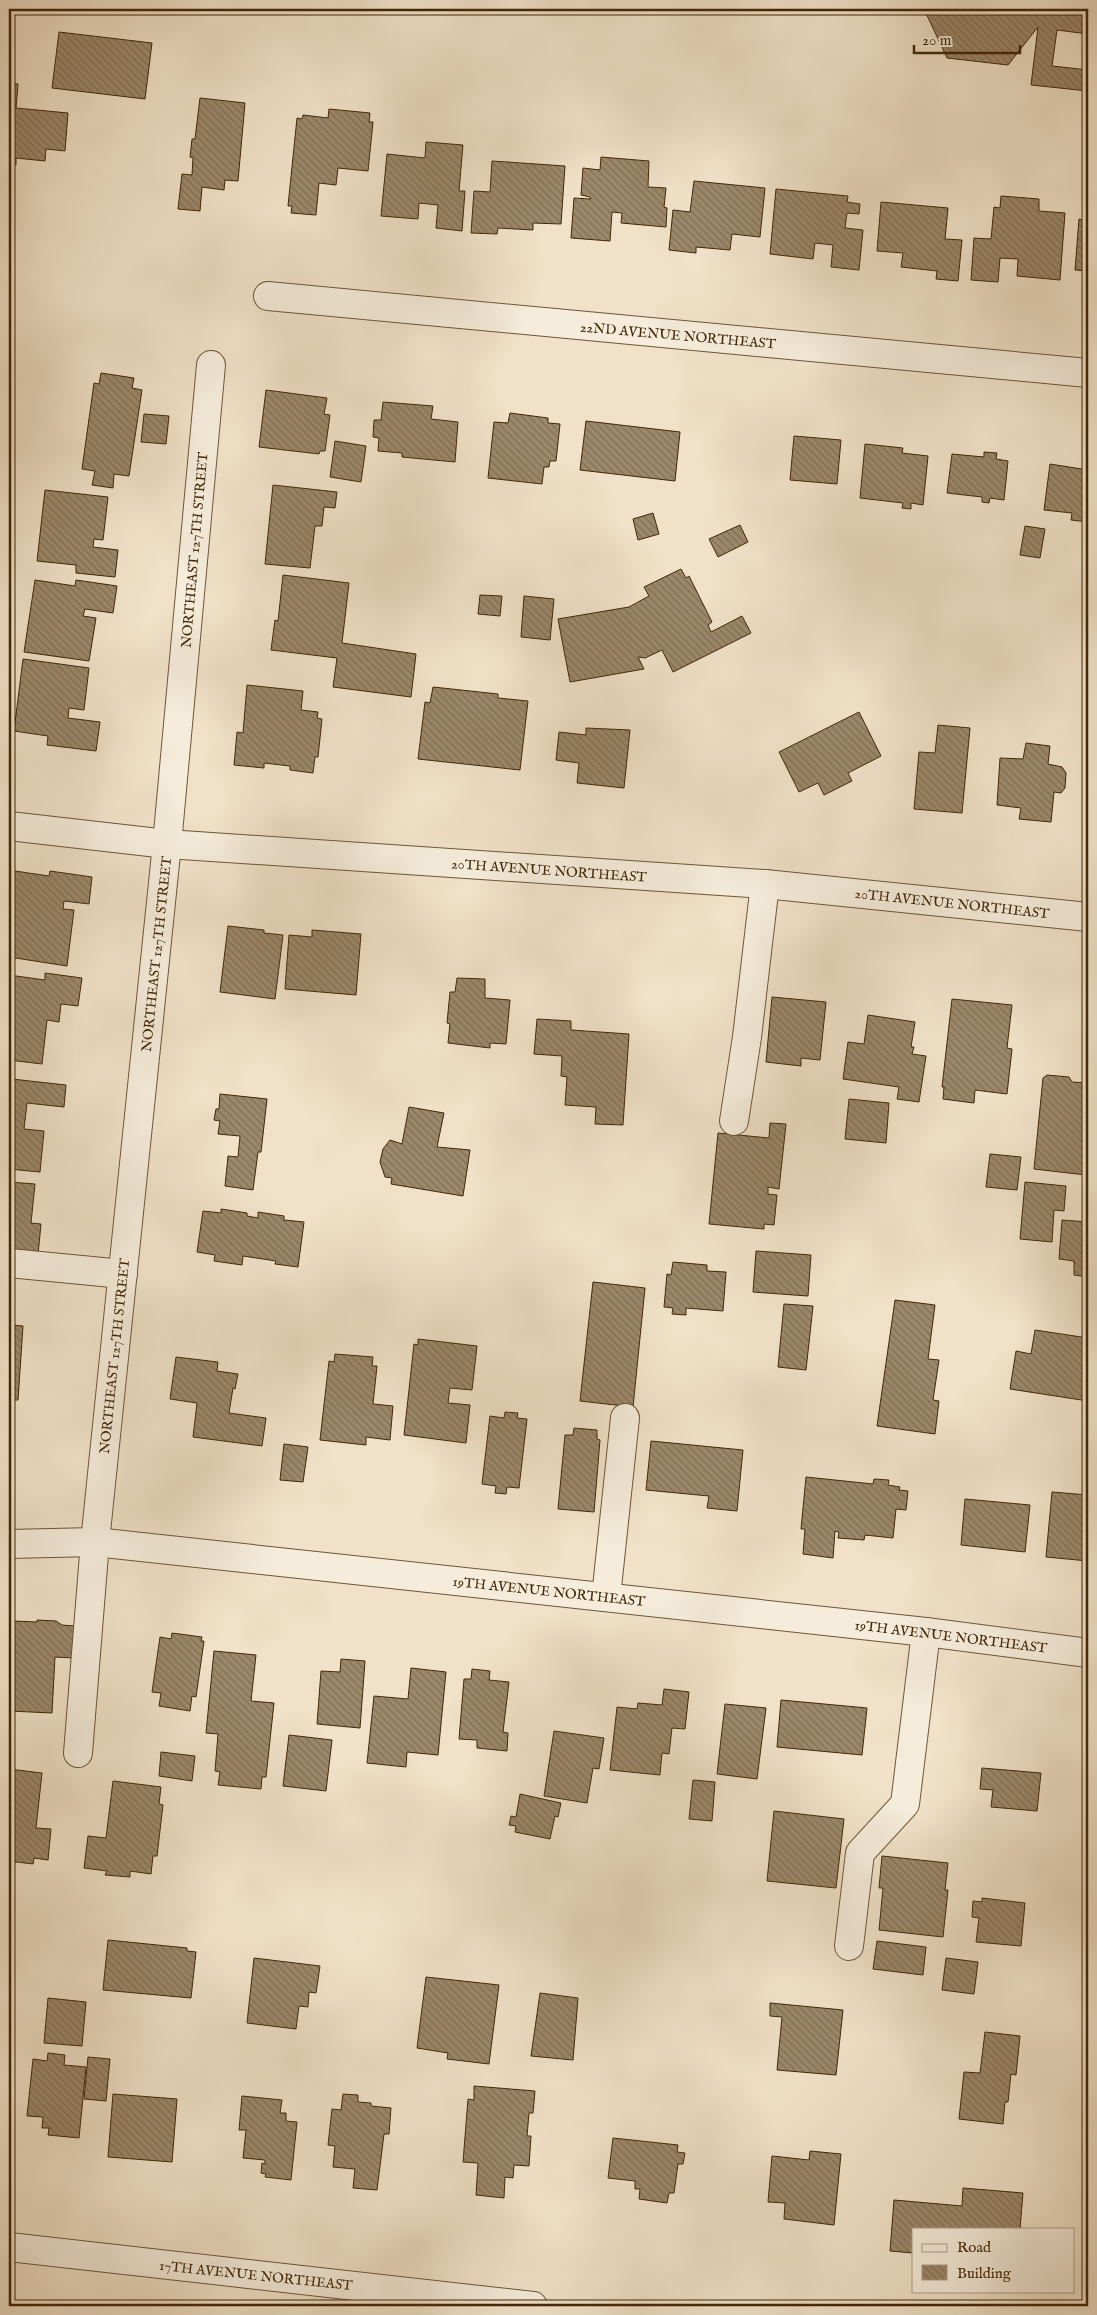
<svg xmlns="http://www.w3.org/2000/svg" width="1097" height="2315" font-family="'IM FELL English',serif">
  <defs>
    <pattern id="building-back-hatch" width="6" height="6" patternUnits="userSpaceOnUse" patternTransform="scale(1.25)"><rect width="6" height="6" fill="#9c886b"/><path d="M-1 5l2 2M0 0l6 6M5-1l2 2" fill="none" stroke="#816f56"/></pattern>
  </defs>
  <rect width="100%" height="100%" fill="#f0e1c8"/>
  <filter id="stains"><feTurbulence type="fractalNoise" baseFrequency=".004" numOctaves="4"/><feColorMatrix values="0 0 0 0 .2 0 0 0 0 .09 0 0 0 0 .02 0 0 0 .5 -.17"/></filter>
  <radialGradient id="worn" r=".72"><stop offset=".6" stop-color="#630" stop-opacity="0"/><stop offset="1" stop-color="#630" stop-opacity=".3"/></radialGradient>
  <g fill="url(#building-back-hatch)" stroke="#412707">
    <path d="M924 9H1088V34L1057 30 1052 66 1088 70V91L1031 85 1038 27 1008 65 947 58Z"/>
    <path d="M59 32 152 43 145 99 52 88Z"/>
    <path d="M9 83 18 84 16 108 68 113 65 151 46 149 45 161 16 158V165L9 164Z"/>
    <path d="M200 98 245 103 238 181 225 180 224 190 202 187 200 211 178 209 182 174 192 175 193 158 190 157 192 139H195Z"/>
    <path d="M329 109 370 113 369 122H373L368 171 338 168 336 185 319 183 316 215 291 213 292 206H288L297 118 302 119 303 115 328 118Z"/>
    <path d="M426 142 463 145 459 191H465L462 231 436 228 438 205 419 203 418 219 381 216 387 154 425 158Z"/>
    <path d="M601 157 649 161 648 187 666 188 664 207 667 208 666 227 621 223 622 213 612 212 610 241 571 238 574 198 591 199 590 197 581 195 583 168 600 170Z"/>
    <path d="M492 161 565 166 561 224 533 223V230L498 228 497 234 471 233 474 191 490 192Z"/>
    <path d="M694 181 765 188 760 237 732 234 730 250 696 247V253L669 250 673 210 690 212Z"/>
    <path d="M776 189 848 196 847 202 860 204 859 214 847 213 845 228 863 230 859 270 831 267 833 245 815 243 813 259 770 254Z"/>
    <path d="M1001 196 1039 199V211L1065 213 1060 280 1017 276 1018 259 1000 258 998 282 971 280 974 238 991 239 994 207 1000 208Z"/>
    <path d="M881 202 948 208 945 239 962 240 958 281 936 279 937 271 901 267 903 253 877 251Z"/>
    <path d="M1084 206 1088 207V271L1075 270 1079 219 1083 220Z"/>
    <path d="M101 373 134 378 132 388 142 390 129 476 114 474 113 488 92 485 95 471 82 469 94 383 99 384Z"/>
    <path d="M266 390 327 398 324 414 330 415 325 451H320L319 454 259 447Z"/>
    <path d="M383 402 433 406 431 419 458 422 455 462 402 457V453L378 451 379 438 373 437 374 420H381Z"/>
    <path d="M510 413 548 418V423L560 424 556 461H550L549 467H544L542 484 488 478 494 422 508 423Z"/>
    <path d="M144 414 169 416 166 444 141 442Z"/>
    <path d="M586 421 680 432 675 481 580 470Z"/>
    <path d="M794 436 841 440 837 484 790 480Z"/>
    <path d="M335 441 366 446 361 482 330 477Z"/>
    <path d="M865 444 903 448 902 453 928 456 923 505 911 503V509L902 508 903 503 860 498Z"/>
    <path d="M984 452 997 453 996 459 1008 461 1004 500 990 498 989 503 982 502V497L947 493 952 454 984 457Z"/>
    <path d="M1050 464 1088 470V522L1071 520 1072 513 1044 510Z"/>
    <path d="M273 485 337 492 335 508 324 507 322 526H315L310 568 265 564Z"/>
    <path d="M45 490 108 497 103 540 94 539 93 547 118 550 115 577 76 573V565L37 561Z"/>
    <path d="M653 513 659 534 638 540 633 519Z"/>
    <path d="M740 525 748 542 718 557 709 539Z"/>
    <path d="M1025 526 1045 529 1040 558 1020 555Z"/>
    <path d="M681 569 686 578 689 576 712 622 708 625 711 632 742 616 751 633 673 672 662 650 645 658 638 657 644 669 570 682 558 619 629 607 649 596 644 587Z"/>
    <path d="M283 575 349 583 342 643 416 654 411 697 333 687 337 658 271 650 275 620 278 621Z"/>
    <path d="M35 580 75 586 76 580 117 586 113 613 85 609 83 616 96 618 89 661 24 652Z"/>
    <path d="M480 595 502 596 500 616 478 614Z"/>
    <path d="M524 596 554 599 550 640 521 637Z"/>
    <path d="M23 659 89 668 84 710 69 708 68 718 100 722 96 751 47 745 48 736 14 731Z"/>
    <path d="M247 685 303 691 301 710 318 712 317 718 322 719 318 757H315L313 773 290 770V766L264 763V768L234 765 237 732 243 733Z"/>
    <path d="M433 687 498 694V698L528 701 520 770 418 759 425 702 430 703Z"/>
    <path d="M859 712 881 756 848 773 852 781 824 795 818 783 799 792 779 752Z"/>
    <path d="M938 725 970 728 962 813 914 809 919 752 935 753Z"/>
    <path d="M586 728 630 730 624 788 577 783 579 763 556 760 559 732 586 735Z"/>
    <path d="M1026 743 1050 746 1048 764 1062 767 1066 773 1065 788 1061 793 1054 792 1051 822 1019 819 1021 808 997 805 1000 758 1023 759Z"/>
    <path d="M15 871 49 876 50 871 92 877 89 904 64 901 63 909 74 910 67 966 9 957V917Z"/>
    <path d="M228 926 264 930V933L283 935 275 999 220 992Z"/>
    <path d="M312 930 361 934 356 995 285 989 289 935 312 937Z"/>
    <path d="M45 973 82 978 78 1006 61 1004 59 1022 47 1020 42 1064 9 1060V975L45 980Z"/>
    <path d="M457 978 485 979V998L510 1000 506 1044 490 1043V1048L448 1043 450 1024 447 1023 450 992H455Z"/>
    <path d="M772 997 826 1002 820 1060 801 1058V1066L766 1062Z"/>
    <path d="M952 999 1012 1005 1007 1048 1012 1049 1007 1094 975 1090 974 1103 943 1099 944 1087H942Z"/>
    <path d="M868 1015 915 1022 911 1047H914L912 1054 926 1056 919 1102 897 1099 899 1087 843 1079 848 1042 864 1044Z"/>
    <path d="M537 1019 571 1021V1030L629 1034 623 1125 595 1124 596 1107 565 1105 567 1077 561 1076 562 1056 534 1054Z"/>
    <path d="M1047 1075 1069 1077 1072 1082 1088 1083V1162L1086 1175 1034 1169 1043 1078Z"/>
    <path d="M9 1076H13L12 1079 66 1085 64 1107 27 1103 24 1129 44 1131 40 1172 9 1169Z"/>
    <path d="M220 1094 267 1099 261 1152H258L253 1190 225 1186 228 1156 238 1157 240 1136 218 1134 220 1121 214 1120 216 1109H219Z"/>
    <path d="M849 1099 889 1103 886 1143 845 1139Z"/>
    <path d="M409 1107 444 1113 437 1147 470 1150 463 1196 391 1184 392 1178 385 1177 380 1162 383 1149 390 1140 402 1144Z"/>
    <path d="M770 1123 786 1124 779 1189 768 1187V1194L777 1195 774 1225 764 1224V1229L709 1224 718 1133 769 1138Z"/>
    <path d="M990 1154 1021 1157 1017 1190 986 1187Z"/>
    <path d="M9 1182 35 1184 31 1223 41 1224 38 1255 9 1253Z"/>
    <path d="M1025 1182 1066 1186 1064 1211 1054 1210 1052 1242 1020 1239Z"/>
    <path d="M221 1209 247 1213V1216L258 1218V1212L284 1216V1220L304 1222 298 1267 275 1264 276 1261 243 1256 242 1265 214 1261 215 1255 197 1252 203 1211 221 1213Z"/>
    <path d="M1062 1220 1088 1222V1277L1074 1275V1261L1059 1259Z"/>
    <path d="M756 1251 811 1255 808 1296 753 1292Z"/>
    <path d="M673 1262 707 1265V1271L726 1272 723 1311 686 1308V1315L672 1314 673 1308 664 1307 667 1274 671 1275Z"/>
    <path d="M593 1282 645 1288 633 1407 580 1401Z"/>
    <path d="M895 1300 935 1305 928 1359 939 1360 933 1400 939 1401 935 1434 877 1426Z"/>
    <path d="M784 1304 813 1306 806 1370 778 1367Z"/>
    <path d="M9 1325 23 1326 18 1400H9Z"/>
    <path d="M1035 1330 1088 1338 1085 1367 1088 1368V1401L1010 1389 1016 1351 1031 1354Z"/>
    <path d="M418 1339 477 1346 472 1390 450 1388 448 1403 470 1405 466 1443 404 1435 414 1344 418 1345Z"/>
    <path d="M335 1354 373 1357 372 1366H377L373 1404 393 1406 390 1440 366 1437V1445L320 1440 329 1361 334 1362Z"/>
    <path d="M176 1357 218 1362 217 1371 238 1374 235 1389 233 1388 229 1413 266 1418 262 1446 193 1437 197 1403 170 1399Z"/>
    <path d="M505 1412 518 1413 517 1418 527 1419 519 1488 507 1487 506 1494 495 1493 496 1486 482 1484 490 1416 504 1418Z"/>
    <path d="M574 1428 597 1430V1439L600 1440 594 1512 558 1509 565 1435H573Z"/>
    <path d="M651 1441 743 1450 737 1511 707 1508 709 1496 646 1490Z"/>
    <path d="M284 1444 308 1447 303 1482 280 1480Z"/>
    <path d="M806 1477 873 1484 874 1479 889 1480 888 1485 900 1487 899 1490 908 1491 906 1510 896 1509 893 1538 865 1535 864 1540 838 1538 839 1532 835 1531 833 1558 803 1554 805 1529H801Z"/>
    <path d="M1052 1492 1088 1495V1561L1046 1557Z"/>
    <path d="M965 1499 1030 1505 1025 1552 961 1545Z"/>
    <path d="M37 1620 56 1621 62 1625 75 1626 74 1658 55 1657 52 1713 9 1711V1637L13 1638V1621L37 1622Z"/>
    <path d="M172 1633 202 1637 201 1641H204L196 1697 192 1696 190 1711 159 1706 161 1693 152 1692 160 1637 171 1639Z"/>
    <path d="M214 1651 256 1655 251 1701 274 1703 266 1777H262L261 1789 218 1785 220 1772 215 1771 218 1734 206 1733Z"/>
    <path d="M341 1659 365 1661 360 1728 317 1724 321 1671 340 1672Z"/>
    <path d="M411 1668 446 1672 438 1755 407 1752 406 1767 367 1763 374 1696 408 1699Z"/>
    <path d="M472 1669 490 1671 489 1680 509 1682 503 1732 508 1733 507 1751 477 1748V1740L459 1739 464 1679H471Z"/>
    <path d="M664 1689 689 1692 685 1729 672 1728 669 1754 662 1753 660 1775 610 1770 617 1707 637 1709 638 1703 662 1705Z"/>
    <path d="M781 1700 867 1708 862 1755 777 1747Z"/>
    <path d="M725 1704 766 1708 757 1779 717 1774Z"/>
    <path d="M554 1731 604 1738 599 1769 593 1768 587 1803 544 1796Z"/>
    <path d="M289 1735 332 1740 326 1791 283 1786Z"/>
    <path d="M161 1752 195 1756 192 1781 159 1776Z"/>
    <path d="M982 1768 1041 1773 1037 1811 991 1807 993 1790 980 1789Z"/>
    <path d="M9 1769 42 1773 36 1828 51 1829 48 1860 34 1858 33 1864 9 1861Z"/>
    <path d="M693 1780 715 1782 712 1821 689 1819Z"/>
    <path d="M113 1781 161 1787 159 1804 163 1805 157 1856H153L151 1874 130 1871V1877L105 1875 107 1871 84 1868 88 1836 106 1838Z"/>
    <path d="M520 1794 561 1803 558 1817 555 1816 550 1839 515 1832 516 1826 509 1825 511 1816 516 1817Z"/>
    <path d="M774 1811 844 1819 836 1888 767 1881Z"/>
    <path d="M882 1856 948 1863 945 1890H948L943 1937 879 1930 883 1888H879Z"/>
    <path d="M982 1898 1025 1903 1021 1946 976 1942 979 1918 972 1917 973 1901 982 1902Z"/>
    <path d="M108 1940 187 1948V1951L196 1952 191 1998 103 1990Z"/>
    <path d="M877 1941 926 1947 923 1975 873 1969Z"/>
    <path d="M254 1958 320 1966 316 1993 309 1992 308 2007 299 2006 296 2029 247 2023Z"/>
    <path d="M946 1958 978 1962 974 1994 942 1990Z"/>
    <path d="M426 1977 499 1985 489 2064 447 2059 448 2053 417 2048Z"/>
    <path d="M540 1993 578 1998 573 2060 531 2056Z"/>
    <path d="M48 1998 86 2002 82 2046 44 2043Z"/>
    <path d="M770 2003 843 2010 836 2075 777 2070 782 2017 770 2016Z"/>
    <path d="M985 2032 1020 2036 1016 2075 1011 2074 1008 2102H1005L1003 2124 959 2119 964 2072 980 2073Z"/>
    <path d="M48 2053 65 2055 64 2065 86 2067 79 2138 48 2135 49 2128H42L43 2117 27 2116 33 2059 47 2061Z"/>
    <path d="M88 2057 110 2059 106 2101 84 2099Z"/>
    <path d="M474 2086 535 2091 533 2113H529L527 2136H531L529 2166 514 2165 513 2178 505 2177 504 2198 476 2195 478 2163 463 2162 468 2099 474 2100Z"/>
    <path d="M113 2094 177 2099 172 2162 108 2157Z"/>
    <path d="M343 2094 358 2095V2102L371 2103V2106L391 2108 389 2134H384L377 2190 353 2188 355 2169 333 2167 335 2146 328 2145 332 2109 341 2110Z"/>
    <path d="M242 2096 282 2100 280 2113H286V2121L297 2122 291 2180 265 2177 266 2174 261 2173 262 2163 265 2164V2160L243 2158 246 2130H239Z"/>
    <path d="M613 2138 678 2145 677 2152 685 2153 683 2164H678L674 2193H669L667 2203 639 2199 640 2189H635V2181L608 2178Z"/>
    <path d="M810 2151 841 2154 834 2225 784 2219 785 2203 768 2202 772 2156 809 2160Z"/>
    <path d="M963 2188 1023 2193 1020 2229H913V2253L890 2251 894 2200 962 2206Z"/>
  </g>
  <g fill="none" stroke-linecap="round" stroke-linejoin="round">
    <g stroke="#6d5637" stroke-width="30">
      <g id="minor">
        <path d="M268 296 1088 373"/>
        <path d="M9 826 167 844 765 884 1088 917"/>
        <path d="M734 1121 747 1037 765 884"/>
        <path d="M9 1263 123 1274"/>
        <path d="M9 1544 95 1542 926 1632 1088 1653"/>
        <path d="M606 1597 625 1418"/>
        <path d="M78 1753 95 1542 167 844 211 365"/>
        <path d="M849 1946 860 1853 905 1804 926 1632"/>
        <path d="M9 2247 533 2306"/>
      </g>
    </g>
    <use href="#minor" stroke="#f5ecdb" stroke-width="28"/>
  </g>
  <g text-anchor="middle" stroke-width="4.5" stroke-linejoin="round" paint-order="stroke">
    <g font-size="14" fill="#412707" stroke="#f5ecdb">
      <text transform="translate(678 335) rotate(5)" y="5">22ND AVENUE NORTHEAST</text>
      <text transform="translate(194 550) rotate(-85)" y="5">NORTHEAST 127TH STREET</text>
      <text transform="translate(549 870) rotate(4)" y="5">20TH AVENUE NORTHEAST</text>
      <text transform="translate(952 903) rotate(6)" y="5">20TH AVENUE NORTHEAST</text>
      <text transform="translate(156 954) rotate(-84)" y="5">NORTHEAST 127TH STREET</text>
      <text transform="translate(114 1356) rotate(-84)" y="5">NORTHEAST 127TH STREET</text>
      <text transform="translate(549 1591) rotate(6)" y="5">19TH AVENUE NORTHEAST</text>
      <text transform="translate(951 1636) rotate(7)" y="5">19TH AVENUE NORTHEAST</text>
      <text transform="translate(256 2275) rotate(6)" y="5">17TH AVENUE NORTHEAST</text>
    </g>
  </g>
  <rect width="1097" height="2315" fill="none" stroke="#f0e1c8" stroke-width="30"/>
  <rect x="10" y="10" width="1077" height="2295" fill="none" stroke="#412707" stroke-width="2.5"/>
  <rect x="15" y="15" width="1067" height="2285" fill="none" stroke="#412707"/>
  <rect x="912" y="2228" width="162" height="65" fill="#f5ecdb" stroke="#ad9d86"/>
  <rect x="922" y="2244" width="25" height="8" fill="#f5ecdb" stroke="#ad9d86"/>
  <text x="957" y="2252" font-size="15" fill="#412707">Road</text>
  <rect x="922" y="2265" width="25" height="15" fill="url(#building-back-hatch)" stroke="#ad9d86"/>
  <text x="957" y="2278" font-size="15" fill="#412707">Building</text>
  <path d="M914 45v8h106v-8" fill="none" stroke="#412707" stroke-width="2.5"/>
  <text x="922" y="45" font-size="15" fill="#412707" stroke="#f5ecdb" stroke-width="4" paint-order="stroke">20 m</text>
  <rect width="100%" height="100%" filter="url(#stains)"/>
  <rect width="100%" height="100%" fill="url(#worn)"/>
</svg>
